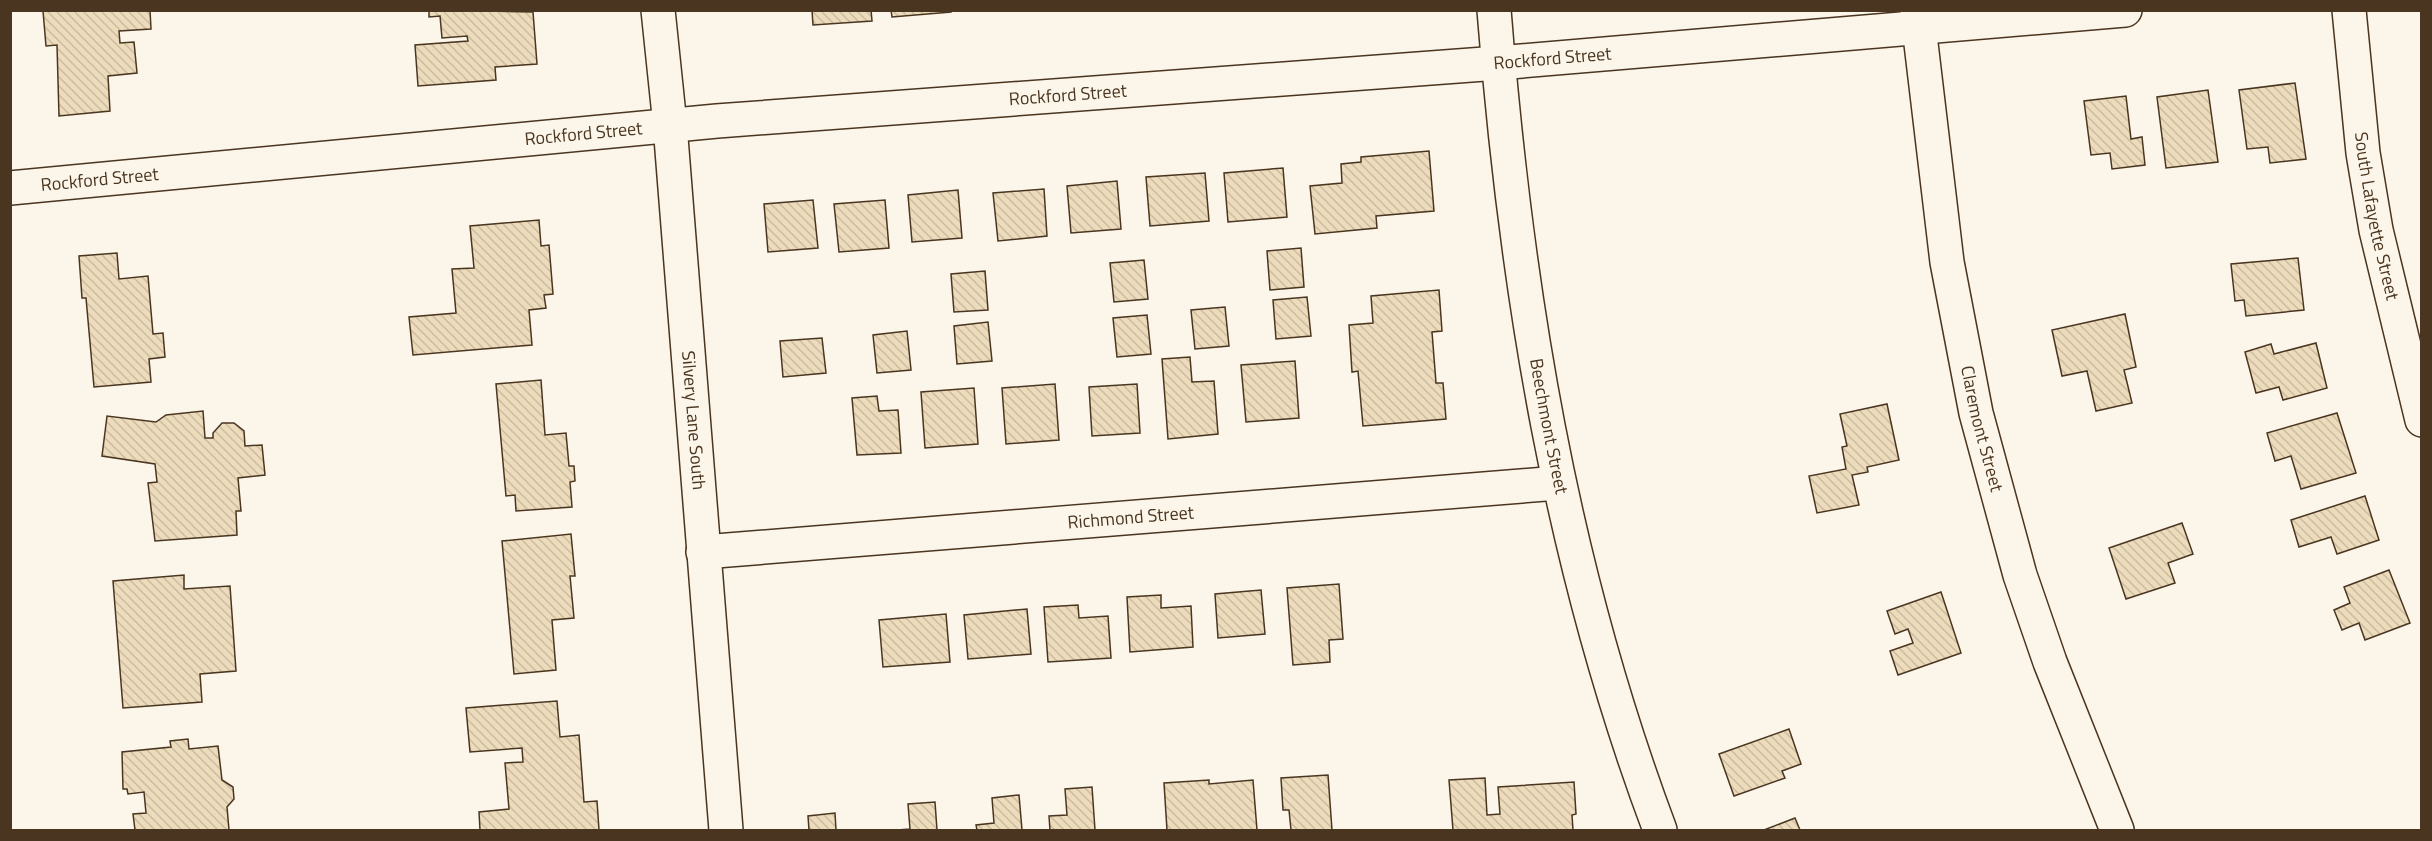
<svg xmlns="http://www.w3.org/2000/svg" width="2432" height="841" font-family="'Titillium Web',sans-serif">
  <defs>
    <pattern id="building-back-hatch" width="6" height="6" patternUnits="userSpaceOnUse" patternTransform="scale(1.5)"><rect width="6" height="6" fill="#ecdcbc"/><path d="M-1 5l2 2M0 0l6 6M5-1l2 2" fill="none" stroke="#ccbda1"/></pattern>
  </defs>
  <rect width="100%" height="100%" fill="#fbf6e9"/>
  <g fill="url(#building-back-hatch)" stroke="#4a3520" stroke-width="1.5">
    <path d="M150 10 151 29 119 31 120 43 134 42 137 73 108 76 110 111 59 116 57 45 46 46 43 11Z"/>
    <path d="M429 10 533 12 537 64 495 67 496 80 418 86 415 45 468 41 467 36 442 38 440 16 429 17Z"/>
    <path d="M812 10H871L872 21 813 25Z"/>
    <path d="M891 10H951V12L892 17Z"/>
    <path d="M2295 83 2306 159 2270 163 2268 147 2247 149 2239 90Z"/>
    <path d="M2208 90 2218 162 2166 168 2157 97Z"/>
    <path d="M2126 96 2131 139 2142 137 2145 165 2112 169 2110 153 2091 155 2084 101Z"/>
    <path d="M1429 151 1434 211 1376 216 1377 228 1315 234 1310 186 1342 183 1341 164 1361 162V157Z"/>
    <path d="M1283 168 1287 217 1228 222 1224 173Z"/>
    <path d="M1205 173 1209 221 1150 226 1146 177Z"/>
    <path d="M1117 181 1121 229 1071 233 1067 186Z"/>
    <path d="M1044 189 1047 236 998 241 993 193Z"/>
    <path d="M958 190 962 238 912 242 908 195Z"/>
    <path d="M813 200 818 248 768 252 764 204Z"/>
    <path d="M885 200 889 248 839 252 834 204Z"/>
    <path d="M539 220 541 246 549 245 553 294 544 295 546 308 529 310 532 345 413 355 409 317 456 313 452 269 474 268 470 226Z"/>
    <path d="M1301 248 1304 287 1270 290 1267 251Z"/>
    <path d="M117 253 119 279 148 276 153 334 163 333 165 357 149 359 151 382 94 387 86 298H82L79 256Z"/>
    <path d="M2298 258 2304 310 2246 316 2244 300 2235 301 2231 264Z"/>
    <path d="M1144 260 1148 299 1114 302 1110 263Z"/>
    <path d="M985 271 988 310 954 312 951 274Z"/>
    <path d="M1439 290 1442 331 1432 332 1436 383H1443L1446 419 1363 426 1358 371 1352 372 1349 325 1373 323 1371 296Z"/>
    <path d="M1307 297 1311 336 1276 339 1273 300Z"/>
    <path d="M1225 307 1229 346 1195 349 1191 310Z"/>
    <path d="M2125 314 2136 367 2124 370 2132 403 2096 411 2087 371 2062 376 2052 330Z"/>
    <path d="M1147 315 1151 354 1117 357 1113 318Z"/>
    <path d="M988 322 992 361 957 364 954 326Z"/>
    <path d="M907 331 911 370 877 373 873 335Z"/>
    <path d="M822 338 826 373 783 377 780 341Z"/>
    <path d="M2316 343 2327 388 2283 400 2279 387 2256 393 2245 352 2271 344 2274 354Z"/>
    <path d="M1190 357 1192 382 1214 381 1218 434 1168 439 1162 359Z"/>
    <path d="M1295 361 1299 418 1246 422 1241 365Z"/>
    <path d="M541 380 545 435 566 433 569 466H574L575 481 570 482 572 507 516 511 515 495 506 496 496 384Z"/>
    <path d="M1055 384 1059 440 1006 444 1002 388Z"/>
    <path d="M1137 384 1140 433 1092 436 1089 387Z"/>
    <path d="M974 388 978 444 925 448 921 392Z"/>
    <path d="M877 396 879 411 898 410 901 453 857 455 852 398Z"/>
    <path d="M1887 404 1899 460 1867 467 1868 472 1852 475 1859 505 1817 513 1809 476 1846 469 1842 447 1847 446 1840 414Z"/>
    <path d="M203 411 205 438H213V433L222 423H234L244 431 245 446 262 445 265 475 238 478 241 511H236L237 535 155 541 148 483 157 482 155 464 102 456 107 416 156 422 166 415Z"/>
    <path d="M2337 413 2356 473 2301 489 2291 456 2275 461 2267 433Z"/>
    <path d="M2365 496 2379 540 2337 554 2331 537 2299 547 2291 520Z"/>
    <path d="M2182 523 2193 554 2168 563 2175 583 2126 599 2109 548Z"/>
    <path d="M571 534 575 576H570L574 618 552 620 556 670 514 674 502 541Z"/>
    <path d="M2389 570 2410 623 2365 640 2359 623 2342 630 2334 610 2350 603 2344 587Z"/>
    <path d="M184 575V589L230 586 236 671 200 674 202 702 123 708 113 581Z"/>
    <path d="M1339 584 1343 639 1329 640 1330 662 1293 665 1287 588Z"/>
    <path d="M1261 590 1265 634 1218 638 1215 594Z"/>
    <path d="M1941 592 1961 653 1898 675 1890 651 1913 643 1908 629 1895 634 1887 611Z"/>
    <path d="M1161 595V608L1191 606 1193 647 1130 652 1127 597Z"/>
    <path d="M1078 605 1079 618 1108 616 1111 658 1048 662 1044 607Z"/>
    <path d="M1027 609 1031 654 968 659 964 615Z"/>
    <path d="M946 614 950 662 883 667 879 620Z"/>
    <path d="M557 701 560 737 579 735 584 802 597 801 599 830H480L479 812 509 809 505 763 523 762 522 748 470 752 466 708Z"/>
    <path d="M1789 729 1801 764 1782 771 1785 778 1734 796 1719 754Z"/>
    <path d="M188 739 189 749 218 746 222 780 233 787 234 799 227 807 229 830H135L133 814 146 813 144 792 128 794 127 789H123L122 752 171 747 170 741Z"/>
    <path d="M1328 775 1332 830H1291L1289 810H1283L1281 778Z"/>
    <path d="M1485 778 1487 815 1500 814 1498 787 1574 782 1576 814 1572 815 1573 830H1453L1449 780Z"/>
    <path d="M1209 780V784L1253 780 1257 830H1167L1164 783Z"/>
    <path d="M1092 787 1095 830H1050L1049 816 1067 815 1065 789Z"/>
    <path d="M1019 795 1022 830H977L976 825 994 823 992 798Z"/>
    <path d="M935 802 937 830H897L910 829 908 804Z"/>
    <path d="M835 813 836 830H809L808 816Z"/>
    <path d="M1795 818 1800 830H1764Z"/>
  </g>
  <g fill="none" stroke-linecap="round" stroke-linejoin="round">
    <g stroke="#4a3520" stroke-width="36">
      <g id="minor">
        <path id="s1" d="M658 10 670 125 726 830"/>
        <path id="s2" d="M1494 10C1516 290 1561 567 1660 830"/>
        <path id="s3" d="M1917 10 1947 262 1976 413 2020 575 2050 662 2117 830"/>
        <path id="s4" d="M2349 10 2363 153 2376 230 2422 420"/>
        <path id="s5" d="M10 188 717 121 1498 63 2125 10"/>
        <path id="s6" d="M703 552 1558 483"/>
      </g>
    </g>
    <use href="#minor" stroke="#fbf6e9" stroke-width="33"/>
  </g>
  <g text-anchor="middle" stroke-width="4.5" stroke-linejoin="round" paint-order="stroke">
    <g font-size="18" fill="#4a3520" stroke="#fbf6e9">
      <text dy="6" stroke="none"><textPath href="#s5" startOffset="1548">Rockford Street</textPath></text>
      <text dy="6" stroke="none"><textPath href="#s5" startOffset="1062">Rockford Street</textPath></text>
      <text dy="6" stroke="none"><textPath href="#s5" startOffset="576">Rockford Street</textPath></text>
      <text dy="6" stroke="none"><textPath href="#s5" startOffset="90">Rockford Street</textPath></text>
      <text dy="6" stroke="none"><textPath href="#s4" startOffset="208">South Lafayette Street</textPath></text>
      <text dy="6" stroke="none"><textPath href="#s1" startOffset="412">Silvery Lane South</textPath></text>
      <text dy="6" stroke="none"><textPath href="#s2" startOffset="420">Beechmont Street</textPath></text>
      <text dy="6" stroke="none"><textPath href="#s3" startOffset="424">Claremont Street</textPath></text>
      <text dy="6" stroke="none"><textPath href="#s6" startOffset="429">Richmond Street</textPath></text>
    </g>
  </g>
  <rect width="2432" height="841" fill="none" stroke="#4a3520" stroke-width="24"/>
</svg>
